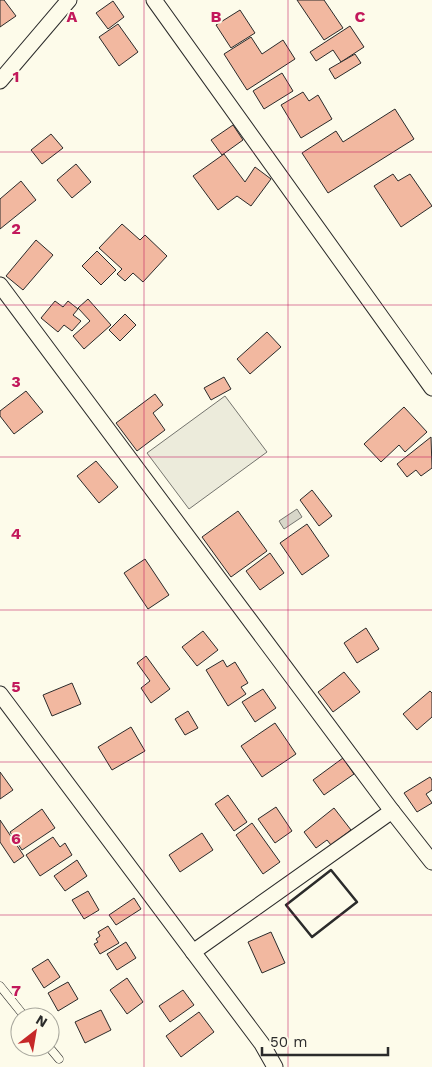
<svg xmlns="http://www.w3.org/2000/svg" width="432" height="1067" font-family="'Work Sans',sans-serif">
  <rect width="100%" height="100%" fill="#fdfbea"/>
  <path fill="#ecebdb" stroke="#74746e" d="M225 396 267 452 189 509 147 453Z"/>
  <path fill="#d8d7c9" stroke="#74746e" d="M297 509 302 517 284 529 279 521Z"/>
  <g fill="#f2b8a0" stroke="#2b2b2b">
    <path d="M0 0H4L16 16 0 27Z"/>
    <path d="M297 0H324L343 28 324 40Z"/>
    <path d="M113 1 124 17 108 29 96 13Z"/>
    <path d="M240 10 255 33 231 48 216 25Z"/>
    <path d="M118 24 138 52 119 66 99 37Z"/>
    <path d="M350 26 364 47 341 62 333 50 316 61 310 52Z"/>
    <path d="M251 37 262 54 283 40 295 59 247 90 224 54Z"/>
    <path d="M355 54 361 63 335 79 329 69Z"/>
    <path d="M282 73 293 91 264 109 253 91Z"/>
    <path d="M303 92 309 101 318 95 332 119 301 138 281 105Z"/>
    <path d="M395 109 414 139 328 193 302 153 336 131 343 142Z"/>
    <path d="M233 125 243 140 222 155 211 140Z"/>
    <path d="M51 134 63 148 42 164 31 150Z"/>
    <path d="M224 154 245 182 255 167 271 179 251 206 237 196 218 210 193 176Z"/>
    <path d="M76 164 91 182 72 198 57 180Z"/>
    <path d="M393 174 398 181 410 174 432 206 401 227 374 186Z"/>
    <path d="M21 181 36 200 0 229V199Z"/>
    <path d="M122 224 140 240 145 235 167 256 143 282 133 273 125 281 117 274 122 269 99 248Z"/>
    <path d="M36 240 53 255 23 290 6 276Z"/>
    <path d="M97 251 116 270 101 285 82 266Z"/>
    <path d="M88 299 111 325 84 349 73 336 90 321 78 308Z"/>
    <path d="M55 301 63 307 68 301 78 309 73 315 81 321 72 331 64 325 58 332 41 318Z"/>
    <path d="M125 314 136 325 120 341 109 330Z"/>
    <path d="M267 332 281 347 250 374 237 359Z"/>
    <path d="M224 377 231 389 211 400 204 388Z"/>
    <path d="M26 391 43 412 14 434 0 416V411Z"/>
    <path d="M155 394 163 405 153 413 165 430 137 451 116 423Z"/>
    <path d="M404 407 427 432 405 452 399 445 381 462 364 444Z"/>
    <path d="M431 437 432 468 421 476 416 470 407 477 397 464Z"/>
    <path d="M96 461 118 487 99 503 77 476Z"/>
    <path d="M312 490 332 516 319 526 300 500Z"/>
    <path d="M238 511 267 551 231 577 202 537Z"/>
    <path d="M307 524 329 556 302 575 280 543Z"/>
    <path d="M270 553 284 573 260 590 246 571Z"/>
    <path d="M145 559 169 595 148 609 124 573Z"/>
    <path d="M366 628 379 649 357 663 344 643Z"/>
    <path d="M203 631 218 650 197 666 182 647Z"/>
    <path d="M146 656 170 689 151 703 141 688 150 681 137 663Z"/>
    <path d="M223 660 227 667 235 662 248 683 241 687 246 694 228 706 206 670Z"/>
    <path d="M344 672 360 692 333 712 318 692Z"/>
    <path d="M72 683 81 704 52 716 43 695Z"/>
    <path d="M263 689 276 708 255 722 242 702Z"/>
    <path d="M430 691 432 693V717L417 730 403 714Z"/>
    <path d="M188 711 198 728 185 735 175 719Z"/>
    <path d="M275 723 296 754 262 777 241 746Z"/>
    <path d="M131 727 145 751 112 770 98 747Z"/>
    <path d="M343 758 354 774 324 795 313 780Z"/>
    <path d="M0 772 13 790 0 799Z"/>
    <path d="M430 777 432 780V790L426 794 432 803 417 812 404 793Z"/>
    <path d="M228 795 247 822 234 831 215 804Z"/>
    <path d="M276 807 292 831 275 843 258 819Z"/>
    <path d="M334 808 351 830 331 845 327 840 316 848 304 832Z"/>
    <path d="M42 809 55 828 22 850 10 832Z"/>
    <path d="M0 820 24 856 14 863 0 842Z"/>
    <path d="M252 823 280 862 263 874 236 835Z"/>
    <path d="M202 833 213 850 180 872 169 855Z"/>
    <path d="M53 837 60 847 65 843 72 855 40 876 26 855Z"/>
    <path d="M77 860 87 876 65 891 54 876Z"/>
    <path d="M88 891 99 910 84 919 72 900Z"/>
    <path d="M134 898 141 909 116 925 109 915Z"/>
    <path d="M108 926 119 943 100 954 94 944 98 942 96 939 100 936 98 932Z"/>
    <path d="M271 932 285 963 262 973 248 942Z"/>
    <path d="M126 942 136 958 117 970 107 954Z"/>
    <path d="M48 959 60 977 44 988 32 969Z"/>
    <path d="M127 978 143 1002 127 1014 110 990Z"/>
    <path d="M68 982 78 999 58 1011 48 993Z"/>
    <path d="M183 990 194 1005 170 1022 159 1006Z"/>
    <path d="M101 1010 111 1030 85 1043 75 1022Z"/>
    <path d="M199 1012 214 1032 181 1057 166 1036Z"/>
  </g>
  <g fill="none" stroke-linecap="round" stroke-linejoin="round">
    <g stroke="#2b2b2b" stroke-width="9">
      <g id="lane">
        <path d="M0 986 25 1017"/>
        <path d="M49 1047 59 1059"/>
      </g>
    </g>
    <g stroke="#2b2b2b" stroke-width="17">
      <g id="street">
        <path d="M154 0 432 388"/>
        <path d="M0 81 69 0"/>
        <path d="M0 285 392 811 432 862"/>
        <path d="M0 694 262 1044 275 1067"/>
        <path d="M193 952 392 811"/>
      </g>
    </g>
    <use href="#lane" stroke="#fdfbea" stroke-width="8"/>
    <use href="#street" stroke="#fdfbea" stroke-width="15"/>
    <path stroke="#2b2b2b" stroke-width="2.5" d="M331 870 357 902 312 937 286 905Z"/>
  </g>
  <path fill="none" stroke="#c2185b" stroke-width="1" stroke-opacity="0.55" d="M144 0V1067M288 0V1067M0 152H432M0 305H432M0 457H432M0 610H432M0 762H432M0 915H432"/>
  <g font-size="16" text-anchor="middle" font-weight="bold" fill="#c2185b" stroke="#fdfbea" stroke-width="4" stroke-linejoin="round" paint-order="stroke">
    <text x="72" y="22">A</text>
    <text x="216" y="22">B</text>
    <text x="360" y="22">C</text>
    <text x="16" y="82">1</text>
    <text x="16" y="234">2</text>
    <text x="16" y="387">3</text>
    <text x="16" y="539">4</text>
    <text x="16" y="692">5</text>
    <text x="16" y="844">6</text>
    <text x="16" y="996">7</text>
  </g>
  <g transform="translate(35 1032) rotate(31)"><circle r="24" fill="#fdfbea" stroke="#a9a89e"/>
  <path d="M0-4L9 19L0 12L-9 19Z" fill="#c62828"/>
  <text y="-8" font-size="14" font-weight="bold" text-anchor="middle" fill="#2b2b2b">N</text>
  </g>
  <path d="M262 1047v8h126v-8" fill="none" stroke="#2b2b2b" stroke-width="2.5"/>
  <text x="270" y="1047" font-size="15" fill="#2b2b2b" stroke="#fdfbea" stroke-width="4" paint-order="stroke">50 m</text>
</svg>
